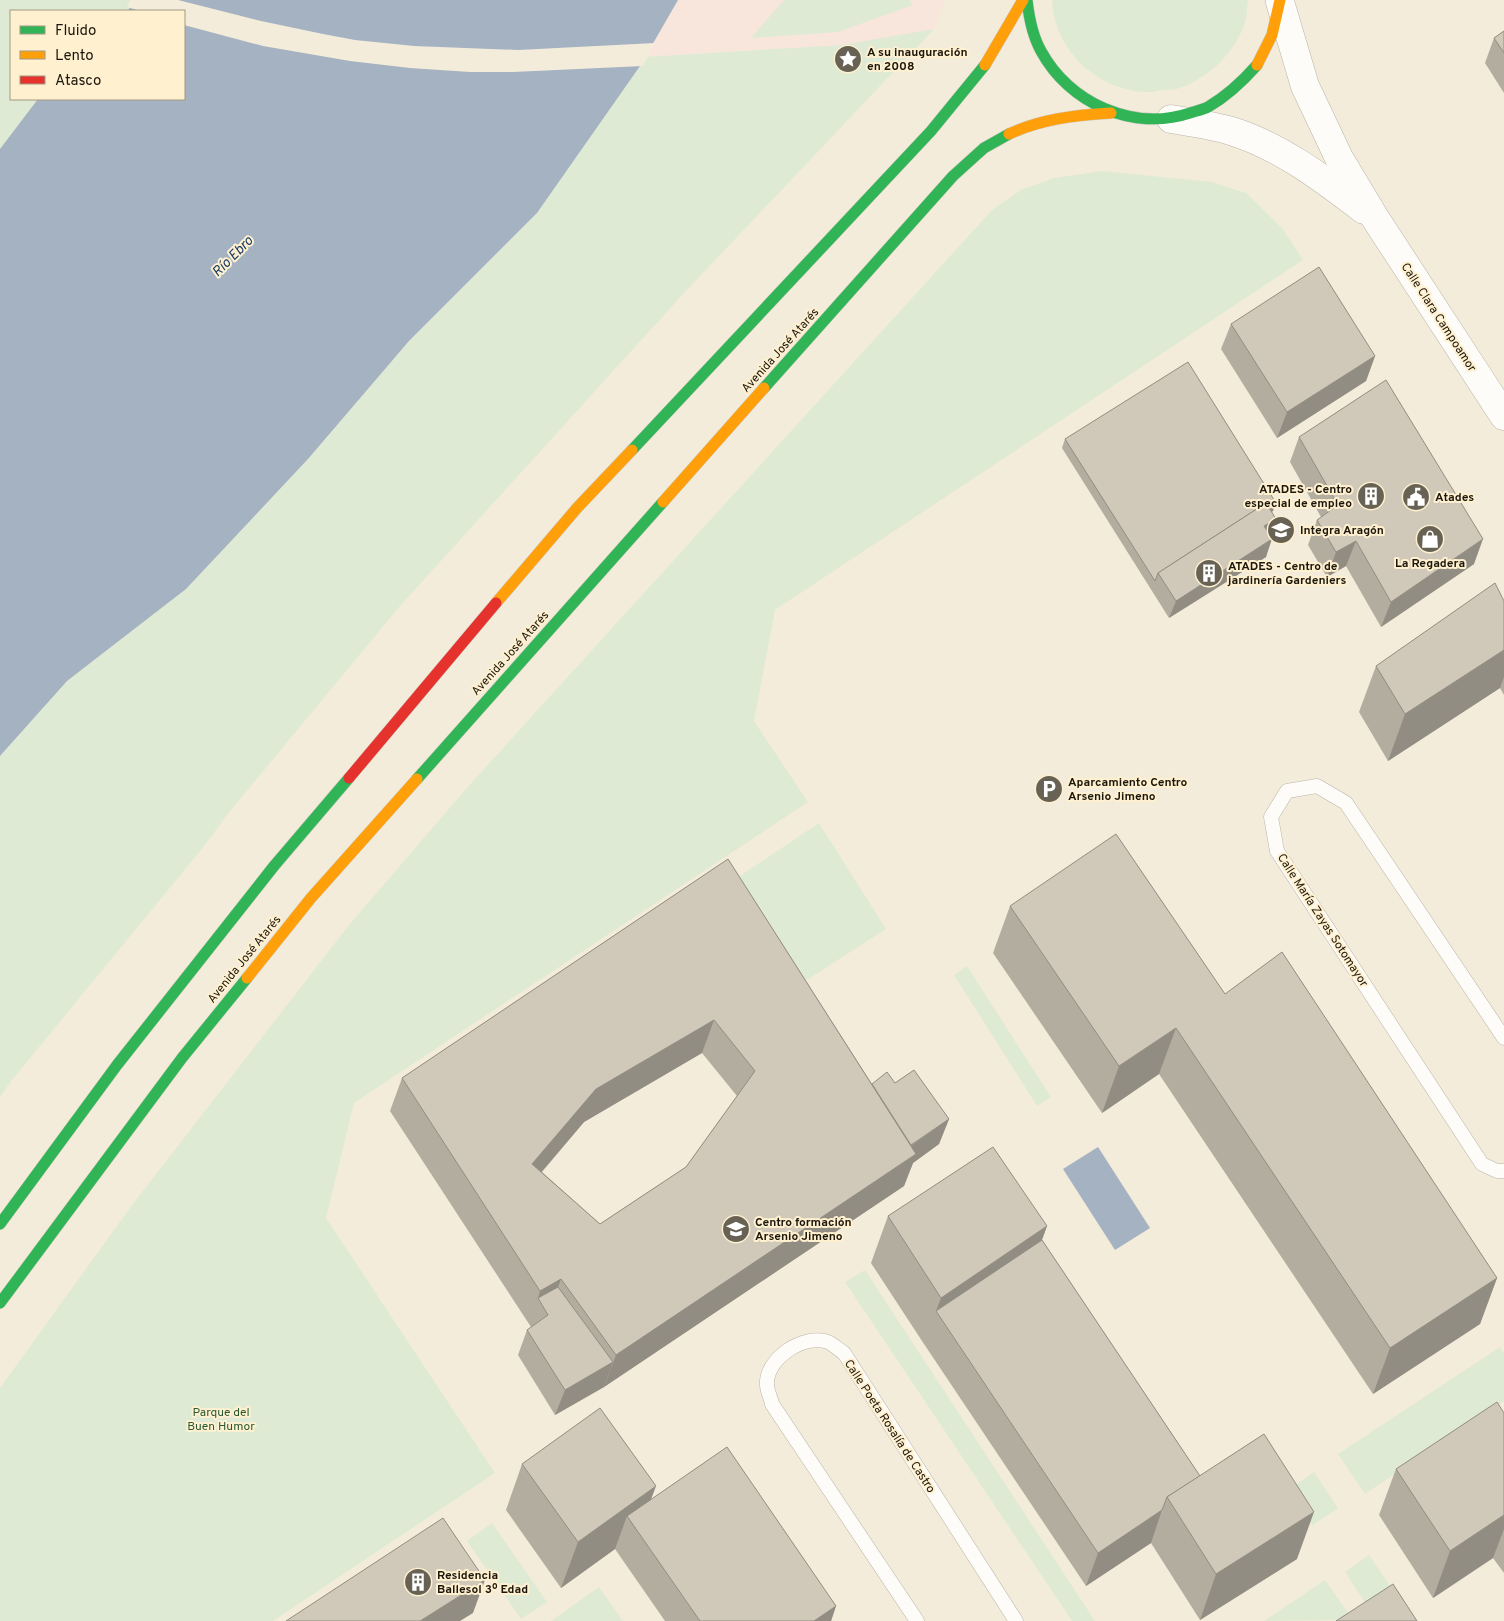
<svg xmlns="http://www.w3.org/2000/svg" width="1504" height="1621" font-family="Overpass,sans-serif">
  <rect width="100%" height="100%" fill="#f4ecda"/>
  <path fill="#f8e5dc" d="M678 0H945L934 29 901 36 842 45 645 57Z"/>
  <g fill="#dfead4">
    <path d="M0 0H133L128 11H11V99H38L0 149Z"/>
    <path d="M784 0H910L913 5 838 32 751 38Z"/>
    <path d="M1052 0H1248C1247 6 1247 13 1246 19 1237 51 1210 77 1180 88 1174 90 1167 90 1161 90 1156 91 1150 93 1146 92 1096 90 1054 49 1052 0Z"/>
    <path d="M934 29 684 293 400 606 226 816 205 845 12 1080 0 1097V756L67 681 186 589 308 459 409 341 537 213 645 57 842 45Z"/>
    <path d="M1102 171 1212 182 1246 193 1282 228 1303 260 775 610 754 721 808 802 354 1103 326 1218 495 1473 273 1621H0V1388L132 1205 349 925 464 791 992 210 1021 190 1054 178Z"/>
    <path d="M819 823 886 929 782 996 716 892Z"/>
    <path d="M967 966 1051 1097 1037 1106 954 975Z"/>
    <path d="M865 1270 1095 1621H1072L845 1282Z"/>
    <path d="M1500 1347 1504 1354V1401L1365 1494 1338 1454Z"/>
    <path d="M1314 1472 1338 1508 1312 1526 1288 1490Z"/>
    <path d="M492 1523 547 1602 521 1619 467 1541Z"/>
    <path d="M1369 1555 1393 1590 1368 1607 1345 1572Z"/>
    <path d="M1325 1580 1353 1620 1264 1621Z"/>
    <path d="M599 1587 623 1621H551Z"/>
  </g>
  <g fill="#a4b2c2">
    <path d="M133 0H678L640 66 537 213 409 341 308 459 186 589 67 681 0 756V149L38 99H184V11H128Z"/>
    <path d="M1098 1147 1150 1228 1115 1250 1063 1169Z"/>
  </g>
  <path fill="#f4ecda" d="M130 0H178L261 21 323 34 355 40 414 46 518 50 655 43 643 66 513 72H470L410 68 350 61 263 46 184 25V11H140L127 7Z"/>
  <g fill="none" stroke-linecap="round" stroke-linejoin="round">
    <g stroke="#bab4a7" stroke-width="15">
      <g id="lane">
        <path d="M1504 1038 1346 803 1317 786 1287 791 1271 817 1277 851 1482 1164 1497 1171H1504"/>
        <path d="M917 1621 772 1404C771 1398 767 1391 767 1385 765 1359 804 1333 828 1342 833 1344 839 1350 844 1353L1016 1621"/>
      </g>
    </g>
    <g stroke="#bab4a7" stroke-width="29">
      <g id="street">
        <path d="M1280 2 1305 86 1339 158 1375 218 1504 416"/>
        <path d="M1171 119C1190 122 1209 125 1228 130 1279 145 1322 178 1364 210"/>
      </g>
    </g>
    <g stroke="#cec9c1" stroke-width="12">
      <g id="fast">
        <path d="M1027 0C1029 18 1032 35 1041 51 1069 103 1133 132 1190 113 1196 111 1202 110 1208 107 1227 96 1242 82 1257 65"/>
        <path d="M764 388 953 176 984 148 1009 134"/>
        <path d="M632 450 931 131 985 65"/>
        <path d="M417 779 663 502"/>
        <path d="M0 1224 117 1065 274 866 349 778"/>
        <path d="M0 1303 182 1058 247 978"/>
      </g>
    </g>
    <g stroke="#cec9c1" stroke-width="12">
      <g id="slow">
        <path d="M985 65 1023 0"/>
        <path d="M1257 65 1272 35 1280 0"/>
        <path d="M1009 134C1041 119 1076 115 1111 113"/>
        <path d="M663 502 764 388"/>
        <path d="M496 603 577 508 632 450"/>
        <path d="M247 978 311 898 417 779"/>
      </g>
    </g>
    <g stroke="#cec9c1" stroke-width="12">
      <path id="jam" d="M349 778 496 603"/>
    </g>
    <use href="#lane" stroke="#fdfcf9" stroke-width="14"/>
    <use href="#street" stroke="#fdfcf9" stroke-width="28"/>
    <use href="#fast" stroke="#30b455" stroke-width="11"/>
    <use href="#slow" stroke="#ff9f0a" stroke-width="11"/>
    <use href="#jam" stroke="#e5322d" stroke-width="11"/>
  </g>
  <g fill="#b3ada0" fill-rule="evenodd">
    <path d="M1504 31V93L1485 63 1494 38Z"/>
    <path d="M1231 324 1375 356 1366 381 1277 438 1221 349Z"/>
    <path d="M1299 437 1474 564 1381 627 1346 566 1327 577 1308 545 1317 520 1321 517 1290 462Z"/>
    <path d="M1065 439 1276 503 1272 512 1276 519 1270 536 1266 557 1169 618 1062 448Z"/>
    <path d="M1504 601V695L1500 688 1388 761 1359 712 1376 666Z"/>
    <path d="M728 859 872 1084 895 1083 949 1119 939 1144 913 1163 904 1186 604 1387 555 1415 518 1355 527 1330 531 1327 390 1111 402 1078ZM702 1053 737 1096 686 1167 600 1224 542 1172 584 1122Z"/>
    <path d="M1010 906 1225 994 1497 1278 1480 1324 1373 1394 1159 1074 1102 1113 993 953Z"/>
    <path d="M888 1216 1047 1226 1042 1240 1200 1476 1297 1559 1200 1620 1151 1543 1086 1586 924 1344 871 1263Z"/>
    <path d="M1504 1413V1573L1493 1558 1433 1598 1379 1515 1396 1469Z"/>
    <path d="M522 1464 651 1499 836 1606 831 1621H665L615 1549 561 1588 506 1510Z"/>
  </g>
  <g fill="#928d82">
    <path d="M1375 356 1366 381 1277 438 1287 412Z"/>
    <path d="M1276 503 1273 511 1164 582Z"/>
    <path d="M1276 519 1270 536 1264 526Z"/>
    <path d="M1272 539 1266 557 1169 618 1176 601Z"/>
    <path d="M1483 539 1474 564 1381 627 1391 602Z"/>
    <path d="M1356 541 1346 566 1327 577 1336 552Z"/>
    <path d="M1504 650V677L1500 688 1388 761 1405 714Z"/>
    <path d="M714 1020 702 1053 584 1122 520 1197 532 1164 596 1089Z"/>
    <path d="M1176 1028 1159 1074 1102 1113 1119 1066Z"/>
    <path d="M949 1119 939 1144 913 1163 904 1186 604 1387 616 1355Z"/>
    <path d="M1047 1226 1030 1272 936 1311 941 1298Z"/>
    <path d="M1497 1278 1480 1324 1373 1394 1390 1348Z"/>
    <path d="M561 1279 549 1312 538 1298 540 1291Z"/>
    <path d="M613 1362 604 1387 555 1415 565 1390Z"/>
    <path d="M656 1486 639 1532 627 1516 615 1549 561 1588 578 1542Z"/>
    <path d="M1162 1510 1151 1543 1086 1586 1098 1553Z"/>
    <path d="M1314 1512 1297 1559 1200 1620 1216 1574Z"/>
    <path d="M1504 1515V1529L1493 1558 1433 1598 1450 1551Z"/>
    <path d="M485 1580 473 1613 460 1621H420Z"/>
    <path d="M836 1606 831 1621H814Z"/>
  </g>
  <g fill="#d0c9ba" stroke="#928d82" fill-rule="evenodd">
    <path d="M1504 31V53L1494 38Z"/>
    <path d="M1319 267 1375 356 1287 412 1231 324Z"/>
    <path d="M1188 362 1276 503 1269 507 1266 503 1158 573 1155 581 1065 439Z"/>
    <path d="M1386 380 1483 539 1391 602 1356 541 1336 552 1317 520 1338 505 1299 437Z"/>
    <path d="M1266 503 1276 519 1264 526 1272 539 1176 601 1158 573Z"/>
    <path d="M1495 583 1504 601V650L1405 714 1376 666Z"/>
    <path d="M1116 834 1225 994 1282 952 1497 1278 1390 1348 1176 1028 1119 1066 1010 906Z"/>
    <path d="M728 859 916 1154 616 1355 561 1279 540 1291 402 1078ZM714 1020 755 1071 686 1167 600 1224 532 1164 596 1089Z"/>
    <path d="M914 1070 949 1119 911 1145 872 1084 887 1072 895 1083Z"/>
    <path d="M993 1147 1047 1226 941 1298 888 1216Z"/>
    <path d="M1042 1240 1200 1476 1167 1497 1162 1510 1098 1553 936 1311Z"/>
    <path d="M558 1287 613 1362 565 1390 527 1330 548 1315 538 1298Z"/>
    <path d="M1497 1402 1504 1413V1515L1450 1551 1396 1469Z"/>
    <path d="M600 1408 656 1486 578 1542 522 1464Z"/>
    <path d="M1264 1434 1314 1512 1216 1574 1167 1497Z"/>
    <path d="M727 1447 836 1606 814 1621H700L627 1516Z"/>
    <path d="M443 1518 485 1580 420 1621H286Z"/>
    <path d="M1393 1584 1417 1621H1336Z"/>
  </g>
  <defs>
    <g id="sight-disc" transform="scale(1.4375)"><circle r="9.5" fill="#686254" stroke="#fff0d0"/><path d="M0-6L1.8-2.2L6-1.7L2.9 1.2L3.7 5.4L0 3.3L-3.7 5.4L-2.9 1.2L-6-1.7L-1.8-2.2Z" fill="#fff"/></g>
    <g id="building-disc" transform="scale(1.4375)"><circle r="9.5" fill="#686254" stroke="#fff0d0"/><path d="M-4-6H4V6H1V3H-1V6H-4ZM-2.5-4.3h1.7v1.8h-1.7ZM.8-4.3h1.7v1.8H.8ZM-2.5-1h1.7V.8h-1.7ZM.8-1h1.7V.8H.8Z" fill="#fff"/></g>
    <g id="civic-disc" transform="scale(1.4375)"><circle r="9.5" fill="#686254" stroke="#fff0d0"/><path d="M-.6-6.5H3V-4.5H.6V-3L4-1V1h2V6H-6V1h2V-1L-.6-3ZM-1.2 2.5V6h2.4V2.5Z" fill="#fff"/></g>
    <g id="school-disc" transform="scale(1.4375)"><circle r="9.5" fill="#686254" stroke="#fff0d0"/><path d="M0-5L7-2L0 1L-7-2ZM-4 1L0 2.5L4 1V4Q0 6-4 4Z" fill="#fff"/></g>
    <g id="shop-disc" transform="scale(1.4375)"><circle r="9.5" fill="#686254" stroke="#fff0d0"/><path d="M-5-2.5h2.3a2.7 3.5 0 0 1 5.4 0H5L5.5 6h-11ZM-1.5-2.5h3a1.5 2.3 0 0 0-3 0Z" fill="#fff"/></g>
    <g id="parking-disc" transform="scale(1.4375)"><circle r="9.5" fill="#686254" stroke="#fff0d0"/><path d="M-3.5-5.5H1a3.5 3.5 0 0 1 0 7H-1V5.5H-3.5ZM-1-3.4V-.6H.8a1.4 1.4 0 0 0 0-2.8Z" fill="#fff"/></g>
    <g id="university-disc" transform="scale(1.4375)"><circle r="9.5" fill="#686254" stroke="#fff0d0"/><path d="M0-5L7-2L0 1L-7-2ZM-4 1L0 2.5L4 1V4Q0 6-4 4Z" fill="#fff"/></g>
  </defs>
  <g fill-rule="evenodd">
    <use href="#sight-disc" x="848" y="59"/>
    <use href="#building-disc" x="1371" y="496"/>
    <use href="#civic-disc" x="1416" y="497"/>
    <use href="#school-disc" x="1281" y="530"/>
    <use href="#shop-disc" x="1430" y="539"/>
    <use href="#building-disc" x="1209" y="573"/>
    <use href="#parking-disc" x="1049" y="789"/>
    <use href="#university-disc" x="736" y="1229"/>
    <use href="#building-disc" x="418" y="1582"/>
  </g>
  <g text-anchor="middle" stroke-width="4" stroke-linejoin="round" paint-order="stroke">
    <g font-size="12" font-weight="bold" fill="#1c170c" stroke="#fff0d0" text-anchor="start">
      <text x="867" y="56">A su inauguración<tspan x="867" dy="14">en 2008</tspan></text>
      <text x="1352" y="493" text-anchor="end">ATADES - Centro<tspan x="1352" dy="14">especial de empleo</tspan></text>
      <text x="1435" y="501">Atades</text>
      <text x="1300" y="534">Integra Aragón</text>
      <text x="1430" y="567" text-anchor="middle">La Regadera</text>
      <text x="1228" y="570">ATADES - Centro de<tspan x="1228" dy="14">jardinería Gardeniers</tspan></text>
      <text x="1068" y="786">Aparcamiento Centro<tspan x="1068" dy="14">Arsenio Jimeno</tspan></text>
      <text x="755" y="1226">Centro formación<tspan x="755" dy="14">Arsenio Jimeno</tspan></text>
      <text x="437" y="1579">Residencia<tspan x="437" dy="14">Ballesol 3º Edad</tspan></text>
    </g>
    <g font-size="12" fill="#1c170c" stroke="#fff0d0">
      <text transform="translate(1439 317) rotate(57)" y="4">Calle Clara Campoamor</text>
      <text transform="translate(780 350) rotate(-48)" y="4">Avenida José Atarés</text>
      <text transform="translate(510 653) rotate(-48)" y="4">Avenida José Atarés</text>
      <text transform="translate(1323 920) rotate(57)" y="4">Calle María Zayas Sotomayor</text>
      <text transform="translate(244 959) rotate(-51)" y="4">Avenida José Atarés</text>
      <text transform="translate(890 1426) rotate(57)" y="4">Calle Poeta Rosalía de Castro</text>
    </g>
    <g font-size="12" fill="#285933" stroke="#fff0d0">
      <text x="221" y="1416">Parque del<tspan x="221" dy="14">Buen Humor</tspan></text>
    </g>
    <g font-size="14" font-style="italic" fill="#183b65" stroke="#fff0d0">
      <text transform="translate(232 256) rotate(-45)" y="5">Río Ebro</text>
    </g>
  </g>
  <rect x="10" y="10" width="175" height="90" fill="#fff0d0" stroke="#a49982"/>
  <rect x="20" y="26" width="25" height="8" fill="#30b455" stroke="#a49982"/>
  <text x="55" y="35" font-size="15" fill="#1c170c">Fluido</text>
  <rect x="20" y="51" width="25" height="8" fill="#ff9f0a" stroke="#a49982"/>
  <text x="55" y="60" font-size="15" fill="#1c170c">Lento</text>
  <rect x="20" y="76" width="25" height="8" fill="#e5322d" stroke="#a49982"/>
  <text x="55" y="85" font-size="15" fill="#1c170c">Atasco</text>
</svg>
